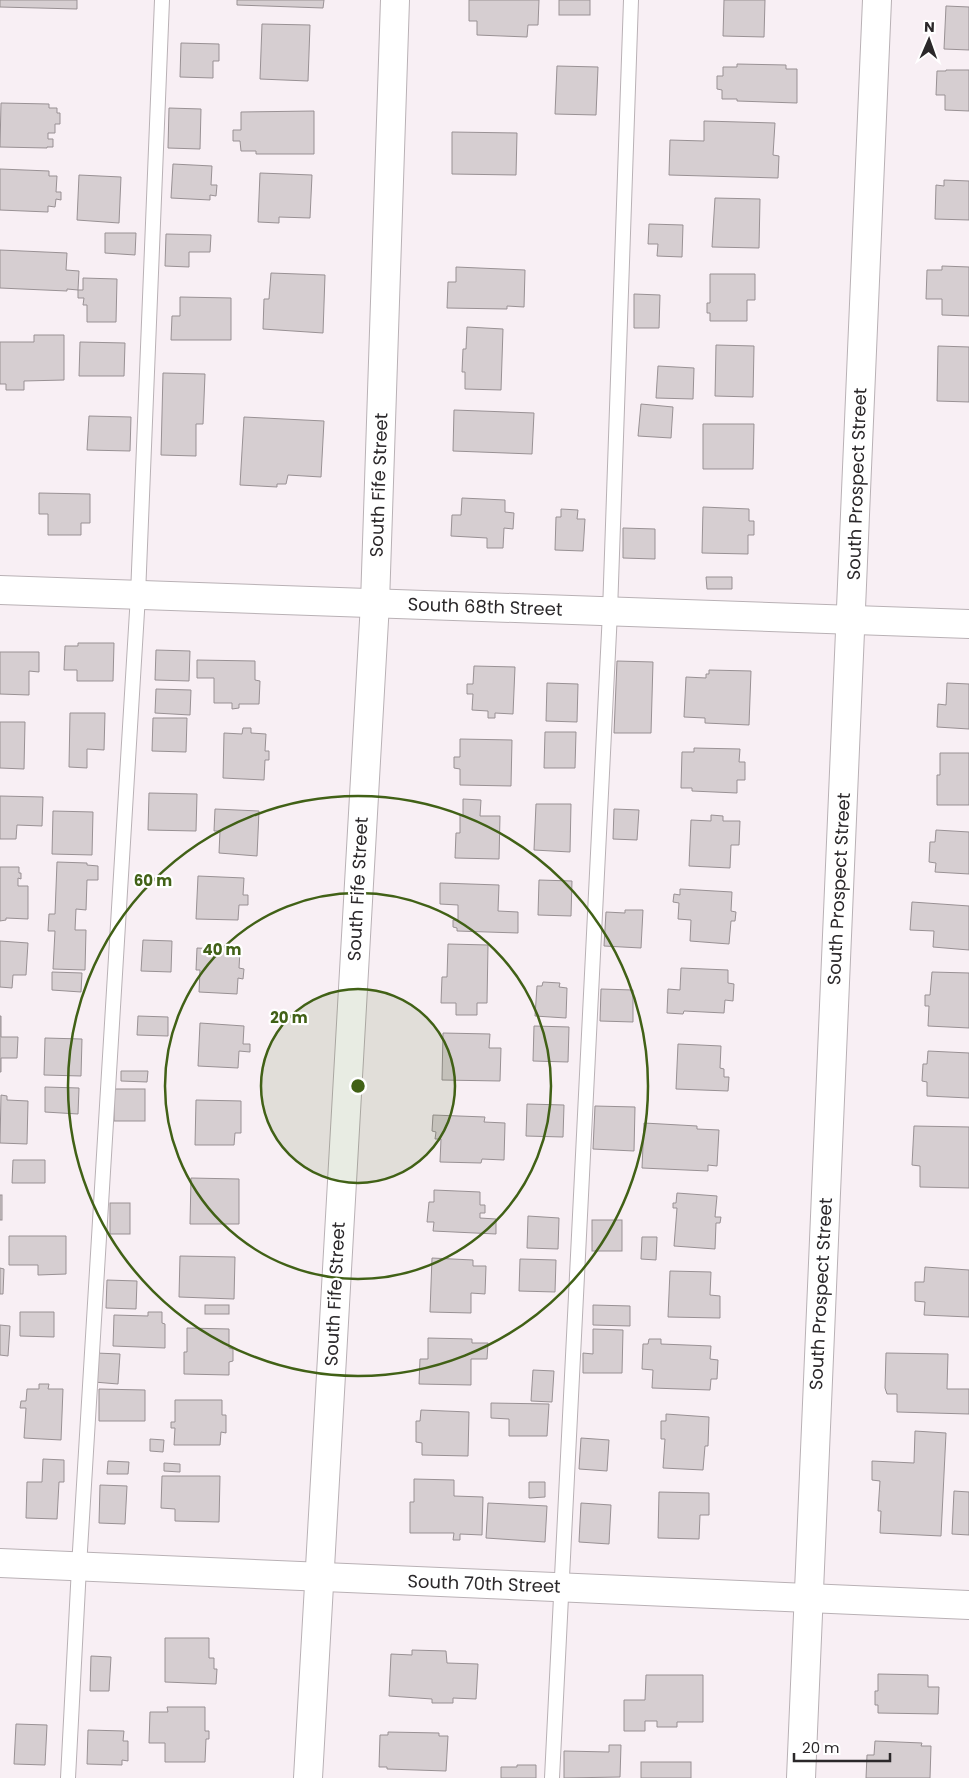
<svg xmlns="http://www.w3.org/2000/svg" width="969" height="1778" font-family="Poppins,sans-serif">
  <rect width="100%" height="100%" fill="#f8eff4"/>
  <g fill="#d6ced1" stroke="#999194">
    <path d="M0 0H77V9L0 7Z"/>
    <path d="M237 0H324L323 8 237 5Z"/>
    <path d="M469 0H539L538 25H528L527 37 477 35V21H469Z"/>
    <rect x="559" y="0" width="31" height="15"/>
    <path d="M724 0H765L764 37 723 36Z"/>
    <path d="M946 6 969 7V50L944 49Z"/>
    <path d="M262 24 310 25 308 81 260 79Z"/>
    <path d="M181 43 219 44V61H213V78L180 77Z"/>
    <path d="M737 64 786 65V69H797V103L737 101V99H722V90L717 89V76H723V67H737Z"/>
    <path d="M557 66 598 67 596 115 555 114Z"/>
    <path d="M946 70H969V111L945 110V95H936L937 71H946Z"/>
    <path d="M1 103 49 104V108H57V113H60V124H55V133H48V139H53V147H47V148L0 147Z"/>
    <path d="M169 108 201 109 200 149 168 148Z"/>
    <path d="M314 111V154H256V151H241L240 141H233V130H241V112Z"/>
    <path d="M704 121 775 123 773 155 779 156 778 178 669 175 670 140 704 141Z"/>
    <path d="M452 132 517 133 516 175 452 174Z"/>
    <path d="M173 164 212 166 211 185H217L216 196 210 195V200L171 198Z"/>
    <path d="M0 169 49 171V176H57L56 192H61V200L56 199 55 207 48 206V212L0 210Z"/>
    <path d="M260 173 312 175 310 218 279 217V223L258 222Z"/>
    <path d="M79 175 121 177 119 223 77 220Z"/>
    <path d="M944 180 969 181V220L935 219 936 185 944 186Z"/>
    <path d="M715 198 760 199 759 248 712 247Z"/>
    <path d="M649 224 683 225 682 257 657 256 658 244H648Z"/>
    <path d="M105 233H136L135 255 105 253Z"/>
    <path d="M166 234 211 235 210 252H189V267L165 266Z"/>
    <path d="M0 250 67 253 66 270 79 271 78 290 67 289V291L0 288Z"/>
    <path d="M942 266 969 267V316L942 315V299H926L927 270H942Z"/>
    <path d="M456 267 525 270 524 307 507 306V309L447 308 448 282H456Z"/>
    <path d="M271 273 325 275 323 333 263 329 264 299H269Z"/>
    <path d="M710 274H755V300H747V321H710V313H707V303H710Z"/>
    <path d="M83 278 117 279 116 322H87V305H83L84 298H78V290H83Z"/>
    <path d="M634 294 660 295 659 328H634Z"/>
    <path d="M180 297 231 298V340H171L172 316H180Z"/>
    <path d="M467 327 503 329 501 390 465 389V372H462L463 349H466Z"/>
    <path d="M34 335H64V380L24 381V390H6V384H0V342H34Z"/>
    <path d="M80 342 125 343 124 376H79Z"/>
    <path d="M716 345 754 346 753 397 715 396Z"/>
    <path d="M938 346 969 347V402L937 401Z"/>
    <path d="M658 366 694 368 693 399 656 398Z"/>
    <path d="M163 373 205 374 203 424H196V456L161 455Z"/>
    <path d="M641 404 673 407 671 438 638 436Z"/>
    <path d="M454 410 534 413 532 454 453 451Z"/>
    <path d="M89 416 131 417 130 451 87 450Z"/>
    <path d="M244 417 324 421 321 477 288 475 286 484H277V487L240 485Z"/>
    <path d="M703 424H754L753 469H703Z"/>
    <path d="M39 493 90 494V523H81V535H48V514H39Z"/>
    <path d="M462 498 505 500V512L514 513 513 529 504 528 503 548H487V538L451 536 452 515H461Z"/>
    <path d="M703 507 749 509V521H754V535H748V554L702 553Z"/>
    <path d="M561 509 578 510 577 519H585L583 551 555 550 556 517H561Z"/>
    <path d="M623 528 655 529V559L623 558Z"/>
    <path d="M706 577H732V589H707Z"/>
    <path d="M78 643H114L113 681H77V670H64L65 646H78Z"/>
    <path d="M156 650 190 651 189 681 155 680Z"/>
    <path d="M0 652H39V672L29 671V695L0 694Z"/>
    <path d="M197 660 255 661V680L260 681 259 704H239V708L232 709V703H214V678H197Z"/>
    <path d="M617 661 653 662 651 733H614Z"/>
    <path d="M474 666 515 667 513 714 495 713V718H488V711L472 710 473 694H467V684H473Z"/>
    <path d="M709 670 751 671 749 725 705 723V718L684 717 686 677 706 678V674H709Z"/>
    <path d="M547 683 578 684 577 722 546 721Z"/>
    <path d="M947 683 969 684V729L937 727 938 704 946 705Z"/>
    <path d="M156 689 191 690 190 715 155 713Z"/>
    <path d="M70 713H105L104 750 87 749V768L69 767Z"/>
    <path d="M153 718H187L186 752 152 751Z"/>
    <path d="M0 722H25L24 769 0 768Z"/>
    <path d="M243 728H251V733L266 734 265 751H269V760H265L264 780 223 778 224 733 242 734Z"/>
    <path d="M545 732H576L575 768H544Z"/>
    <path d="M460 739 512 740 511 786 460 785V769L454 768V757H460Z"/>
    <path d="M694 748 740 749 739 762H745V780H737V793L692 791V788H681L682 752H694Z"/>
    <path d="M940 753H969V805H937V775H940Z"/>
    <path d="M149 793 197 794 196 831 148 830Z"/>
    <path d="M0 796 43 797 42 826 17 825 16 839H0Z"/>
    <path d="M463 799 481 800 480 816H500L499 859 455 858 456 833H460V815L463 816Z"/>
    <path d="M536 804H571L570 852 534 850Z"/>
    <path d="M215 809 259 811 257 856 219 853 220 831H214Z"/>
    <path d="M614 809 639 810 637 840 613 839Z"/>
    <path d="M53 811 93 812 92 855 52 854Z"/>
    <path d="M711 815 723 816V821H740L739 845H731L730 868 689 866 691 820 711 821Z"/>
    <path d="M936 830 969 832V874L935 872 936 863 929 862 930 842H935Z"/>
    <path d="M57 862 87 863V865L98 866V880H87L86 910 76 909 75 930H86L85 970 53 969 55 931H48L49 914H55Z"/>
    <path d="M0 867H19V873H21V879L18 878V886H28V919L6 918V920L0 921Z"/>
    <path d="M198 876 244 878 243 895H248V905H239L238 920 196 919Z"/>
    <path d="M539 880 572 881 571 916 538 915Z"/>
    <path d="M440 883 499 885 498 911 518 912V933L457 931V928L453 927V920H458V905L440 904Z"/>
    <path d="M680 889 732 892 731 911 736 912 735 921H731L729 944 690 941 691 920 678 919 679 903 673 902 674 894 680 895Z"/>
    <path d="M912 902 969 906V950L933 947 934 931 910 930Z"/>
    <path d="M625 910H643L641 948 604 946 606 912 625 913Z"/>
    <path d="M143 940 172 941 171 972 141 971Z"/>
    <path d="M0 941 28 943 26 975H13L12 988 0 987Z"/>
    <path d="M448 944 488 945 487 1003H477V1015H456V1003H441L442 977H447Z"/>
    <path d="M197 948 240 950 239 968 244 969 243 979 238 978 237 994 199 992 200 970H196Z"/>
    <path d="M681 968 728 970V983L734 984 733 1001 725 1000 724 1013 684 1011 683 1014 667 1013 668 989 680 990Z"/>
    <path d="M52 972 82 973 81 992 52 990Z"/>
    <path d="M932 972 969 973V1028L928 1026 929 1006H925V995H930Z"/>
    <path d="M543 982 560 983 559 987 567 988 566 1018 535 1016 537 986H542Z"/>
    <path d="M601 989 633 990V1022L600 1021Z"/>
    <path d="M0 1016H1V1037H18L17 1058H1V1072H0Z"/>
    <path d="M138 1016 168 1017V1036L137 1035Z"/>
    <path d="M200 1023 244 1026 243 1044H250V1052L239 1051 238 1068 198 1066Z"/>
    <path d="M534 1026 569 1027 568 1062 533 1061Z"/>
    <path d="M443 1033 490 1034 489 1048H501L500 1081 442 1080Z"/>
    <path d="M45 1038 82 1039 81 1076 44 1075Z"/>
    <path d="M678 1044 721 1046 720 1068 724 1069V1077H729L728 1091 676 1089Z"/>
    <path d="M928 1051 969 1053V1098L927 1096V1082L922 1081 923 1064H927Z"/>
    <path d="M121 1071H148L147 1082 121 1081Z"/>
    <path d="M45 1087 79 1088 78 1114 45 1112Z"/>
    <rect x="114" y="1089" width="31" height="32"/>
    <path d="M1 1095 7 1096V1100L28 1101 27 1144 0 1143Z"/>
    <path d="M196 1100 241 1101V1133H235L234 1145H195Z"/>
    <path d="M527 1104 564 1105 563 1137 526 1136Z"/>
    <path d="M595 1106 635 1107 634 1151 593 1149Z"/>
    <path d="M433 1115 485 1117 484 1122 505 1123 504 1160 482 1159 481 1163 440 1162 441 1139H435L436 1132 432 1131Z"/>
    <path d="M644 1123 697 1126V1129L719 1130 717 1166 708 1165V1171L642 1168Z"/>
    <path d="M914 1126 969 1127V1188L920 1187V1166L912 1165Z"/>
    <path d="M13 1160H45V1183H12Z"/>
    <path d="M191 1178 239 1179V1224H190Z"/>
    <path d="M434 1190 480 1192V1205H485V1213H480V1218L496 1219V1234L433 1231 434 1222H427L429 1202H434Z"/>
    <path d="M677 1193 717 1196 715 1217H721L720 1223H716L715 1249 674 1246 677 1208H673V1203H676Z"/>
    <rect x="0" y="1195" width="2" height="25"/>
    <rect x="110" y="1203" width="20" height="31"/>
    <path d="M528 1216 559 1218 558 1249 527 1248Z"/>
    <rect x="592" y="1220" width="30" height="31"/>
    <path d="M9 1236H66V1274L38 1275V1265H9Z"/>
    <path d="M642 1237H657L656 1260 641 1259Z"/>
    <path d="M180 1256 235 1257 234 1299 179 1297Z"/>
    <path d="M432 1258 473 1260V1266H486L485 1294 471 1293V1313L430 1312Z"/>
    <path d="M520 1259 556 1260 555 1292 519 1291Z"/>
    <path d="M925 1267 969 1270V1317L924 1315 925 1302 915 1301V1282H924Z"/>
    <path d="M0 1268 4 1269 3 1294H0Z"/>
    <path d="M670 1271 711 1272 710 1295 720 1296V1318L668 1317Z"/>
    <path d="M107 1280 137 1281 136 1309 106 1308Z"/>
    <rect x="205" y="1305" width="24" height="9"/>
    <path d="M593 1305 630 1306V1326L593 1325Z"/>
    <path d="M20 1312H54V1337L20 1336Z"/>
    <path d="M148 1312H162V1323L165 1324V1348L113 1346 114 1315 148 1316Z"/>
    <path d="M0 1325 10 1326 8 1356 0 1355Z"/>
    <path d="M187 1328 229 1329V1348L233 1349V1361L229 1362V1375L184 1374V1352H187Z"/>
    <path d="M593 1329 623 1330 622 1373H583V1353L593 1354Z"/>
    <path d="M428 1338 472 1339V1343H488L487 1359H471V1385L419 1384 420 1359H428Z"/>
    <path d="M649 1339H661V1344L711 1346 710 1359 718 1360 717 1379H711L710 1390 652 1388 653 1370 642 1369 643 1344H648Z"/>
    <path d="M96 1353 120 1354 118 1384 94 1382Z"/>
    <path d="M886 1353 948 1354 947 1389H969V1414L897 1412V1394H887L885 1388Z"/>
    <path d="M533 1370 554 1371 552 1402 531 1401Z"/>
    <path d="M39 1384H49L48 1389H63L61 1440 24 1438 26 1408H20L21 1401H26L27 1389H39Z"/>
    <path d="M99 1389 145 1390V1421H99Z"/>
    <path d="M175 1400H222V1415H226V1433L221 1432 220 1445H174L175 1428H171V1422H175Z"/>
    <path d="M491 1403 549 1404 547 1436H509V1419L491 1418Z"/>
    <path d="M421 1410 469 1412 468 1456 422 1455V1443L416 1442V1421H420Z"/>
    <path d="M666 1414 709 1417 708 1446H705L703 1470 663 1468 665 1439H661V1421H666Z"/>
    <path d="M915 1431 946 1433 941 1536 880 1533 881 1511H878L880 1481 872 1480V1461L914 1463Z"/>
    <path d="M581 1438 609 1440 607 1471 579 1469Z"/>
    <path d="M150 1439 164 1440 163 1452 150 1451Z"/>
    <path d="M43 1459 64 1460V1482H59L57 1519 26 1518 27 1482H42Z"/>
    <path d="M108 1461 129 1462 128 1474H107Z"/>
    <path d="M164 1463 180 1464V1472L164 1471Z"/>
    <path d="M162 1476H220L219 1522 175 1521V1509L161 1508Z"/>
    <path d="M414 1479 454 1480V1496L483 1497 482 1535 460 1534V1540H453L454 1533H410V1502H414Z"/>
    <path d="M529 1482H545V1497L529 1498Z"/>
    <path d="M100 1485 127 1486 125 1524 99 1523Z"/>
    <path d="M954 1491 969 1492V1535L952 1534Z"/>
    <path d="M659 1492 709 1493V1515H700L699 1539 658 1538Z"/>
    <path d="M488 1503 547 1506 545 1542 486 1538Z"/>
    <path d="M581 1503 611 1505 609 1544 579 1542Z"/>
    <path d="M165 1638H209V1658H214V1669H217L216 1684 165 1682Z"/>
    <path d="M412 1650 446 1651 447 1663 478 1664 476 1699 453 1698V1703H432V1699L389 1696 391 1654 412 1655Z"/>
    <path d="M91 1656 111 1657 109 1691H90Z"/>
    <path d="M878 1674 928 1675V1687H939L938 1714 878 1713V1705H875V1691H878Z"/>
    <path d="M646 1675H703V1722H677V1727H657V1721H645V1731H624V1700H645Z"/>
    <path d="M167 1707H205V1731H209V1739H206L205 1762H165V1743H149L150 1712H168Z"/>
    <path d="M16 1724 47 1725 45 1765 14 1764Z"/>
    <path d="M88 1730 124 1731 123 1741H128V1761L122 1760V1765L87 1764Z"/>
    <path d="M388 1732 439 1733V1736H448L446 1771 387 1769V1767H379L380 1735H388Z"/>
    <path d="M875 1741 922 1743 921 1746H931L930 1778H866L867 1755H874Z"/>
    <path d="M609 1745H621L620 1777 564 1778V1751L609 1752Z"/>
    <rect x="641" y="1762" width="50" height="16"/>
    <path d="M517 1765H536V1778H501V1767H517Z"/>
  </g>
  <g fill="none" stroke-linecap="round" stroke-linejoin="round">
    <g stroke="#b9b1b5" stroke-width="16">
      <g id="lane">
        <path d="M68 1778 79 1567 138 595 162 0"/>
        <path d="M552 1778 610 612 631 0"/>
      </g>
    </g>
    <g stroke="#b9b1b5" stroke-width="30">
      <g id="street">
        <path d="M0 590 969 624"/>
        <path d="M0 1563 969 1605"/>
        <path d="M308 1778 375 603 395 0"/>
        <path d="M801 1778 877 0"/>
      </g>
    </g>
    <use href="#lane" stroke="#fff" stroke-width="14"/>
    <use href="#street" stroke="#fff" stroke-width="28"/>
  </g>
  <circle cx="358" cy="1086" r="97" fill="#416116" fill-opacity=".12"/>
  <g fill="none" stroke="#416116" stroke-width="2.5">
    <circle cx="358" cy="1086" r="97"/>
    <circle cx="358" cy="1086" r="193"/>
    <circle cx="358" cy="1086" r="290"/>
  </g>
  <g text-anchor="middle" stroke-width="4.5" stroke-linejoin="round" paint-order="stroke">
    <g font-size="18" fill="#2b282a" stroke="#fff">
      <text transform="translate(857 484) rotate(-88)" y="6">South Prospect Street</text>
      <text transform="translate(379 485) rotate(-88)" y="6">South Fife Street</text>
      <text transform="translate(485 607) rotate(2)" y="6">South 68th Street</text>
      <text transform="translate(358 889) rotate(-87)" y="6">South Fife Street</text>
      <text transform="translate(839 889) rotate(-87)" y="6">South Prospect Street</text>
      <text transform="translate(335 1294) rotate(-87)" y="6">South Fife Street</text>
      <text transform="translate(821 1294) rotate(-87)" y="6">South Prospect Street</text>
      <text transform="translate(484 1584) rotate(2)" y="6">South 70th Street</text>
    </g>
  </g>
  <circle cx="358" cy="1086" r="8" fill="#416116" stroke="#fff" stroke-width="2.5"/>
  <g font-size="15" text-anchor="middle" font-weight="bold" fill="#416116" stroke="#fff" stroke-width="4.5" stroke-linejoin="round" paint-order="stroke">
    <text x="153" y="886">60 m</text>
    <text x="222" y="955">40 m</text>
    <text x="289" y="1023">20 m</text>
  </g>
  <g transform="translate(929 40) rotate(2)" stroke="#ffffff" stroke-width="4" paint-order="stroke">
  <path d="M0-4L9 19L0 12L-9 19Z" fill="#2b282a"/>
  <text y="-8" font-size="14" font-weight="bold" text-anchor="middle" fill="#2b282a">N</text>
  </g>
  <path d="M794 1753v8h96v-8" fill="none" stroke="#2b282a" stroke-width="2.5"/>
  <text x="802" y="1753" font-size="15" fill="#2b282a" stroke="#ffffff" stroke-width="4" paint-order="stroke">20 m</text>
</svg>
